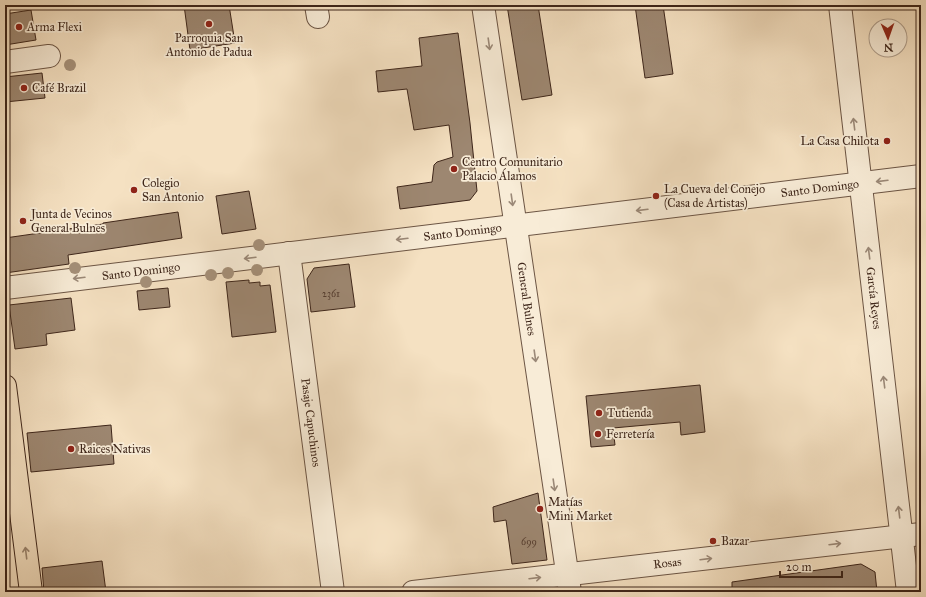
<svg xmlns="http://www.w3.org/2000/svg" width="926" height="597" font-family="'IM FELL Great Primer',serif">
  <rect width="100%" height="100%" fill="#f5e1c2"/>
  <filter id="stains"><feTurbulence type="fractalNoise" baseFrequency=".005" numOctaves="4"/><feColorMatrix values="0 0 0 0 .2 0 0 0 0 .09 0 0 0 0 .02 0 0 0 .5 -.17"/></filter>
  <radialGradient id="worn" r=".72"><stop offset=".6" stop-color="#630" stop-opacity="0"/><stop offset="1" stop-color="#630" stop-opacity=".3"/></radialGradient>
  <g fill="#9d8771" stroke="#3e261a">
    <path d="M184 5H229L235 43 190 50Z"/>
    <path d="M507 5H538L552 95 522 100Z"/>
    <path d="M635 5H663L673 74 645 78Z"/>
    <path d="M31 10 36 40 5 45V14Z"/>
    <path d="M458 33 470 123 477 191 470 200 400 209 397 187 432 182 434 165 437 162 453 157 449 125 414 130 407 89 378 92 376 71 422 66 419 38Z"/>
    <path d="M42 73 45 98 5 102V77Z"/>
    <path d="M249 191 256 229 222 234 216 196Z"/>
    <path d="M178 212 182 238 68 255 69 264 5 273V238L103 224V223Z"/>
    <path d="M349 264 355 307 311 312 307 279 314 268Z"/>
    <path d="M249 280V283L260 282V286L270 285 276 332 232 337 226 282Z"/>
    <path d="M168 288 170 307 139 310 137 291Z"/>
    <path d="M71 298 75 330 46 334 47 345 15 349 9 305Z"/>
    <path d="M700 385 705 432 681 435 680 422 613 428 615 445 591 447 586 396Z"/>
    <path d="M111 425 114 464 31 472 27 433Z"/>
    <path d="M538 493 547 560 512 564 506 520 494 522 493 507Z"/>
    <path d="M102 561 106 592H44L42 568Z"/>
    <path d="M861 564 875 572 877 592H732V582Z"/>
  </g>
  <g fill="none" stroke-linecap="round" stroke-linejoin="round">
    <g stroke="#6c5544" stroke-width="24">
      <g id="minor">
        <path d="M316 5 318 17"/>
        <path id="s1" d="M483 5 570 592"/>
        <path id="s2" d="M840 5 908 592"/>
        <path d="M5 62 49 56"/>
        <path id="s3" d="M289 253 333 592"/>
        <path id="s4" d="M5 288 921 176"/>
        <path id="s5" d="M413 592 921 534"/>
      </g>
    </g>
    <g stroke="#3e261a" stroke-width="24">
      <path id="major" d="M5 386 31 592"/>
    </g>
    <use href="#minor" stroke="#f8ecd7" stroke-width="22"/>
    <use href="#major" stroke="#f5e1c2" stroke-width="22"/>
  </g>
  <g fill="#a59079">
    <circle cx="70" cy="65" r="6"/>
    <circle cx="259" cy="245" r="6"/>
    <circle cx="75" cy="268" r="6"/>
    <circle cx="257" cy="270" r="6"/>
    <circle cx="228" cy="273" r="6"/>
    <circle cx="211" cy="275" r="6"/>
    <circle cx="146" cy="282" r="6"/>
  </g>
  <defs><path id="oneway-shaft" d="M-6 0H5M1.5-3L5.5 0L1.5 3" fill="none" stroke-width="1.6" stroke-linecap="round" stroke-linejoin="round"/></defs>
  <g stroke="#9b8978">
    <use href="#oneway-shaft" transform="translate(489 44) rotate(82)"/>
    <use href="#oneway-shaft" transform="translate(854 124) rotate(-97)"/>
    <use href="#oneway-shaft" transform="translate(882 181) rotate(173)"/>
    <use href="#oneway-shaft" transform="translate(512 200) rotate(82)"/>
    <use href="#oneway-shaft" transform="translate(642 210) rotate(173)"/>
    <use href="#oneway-shaft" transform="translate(402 239) rotate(173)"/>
    <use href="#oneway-shaft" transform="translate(869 253) rotate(-97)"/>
    <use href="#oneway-shaft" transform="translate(250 258) rotate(173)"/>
    <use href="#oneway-shaft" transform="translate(79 278) rotate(173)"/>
    <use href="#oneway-shaft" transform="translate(535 356) rotate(82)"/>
    <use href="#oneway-shaft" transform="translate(884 382) rotate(-97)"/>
    <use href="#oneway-shaft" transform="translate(554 485) rotate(82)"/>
    <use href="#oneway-shaft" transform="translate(899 512) rotate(-97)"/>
    <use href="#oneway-shaft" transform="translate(835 544) rotate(-7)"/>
    <use href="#oneway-shaft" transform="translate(706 559) rotate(-7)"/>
    <use href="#oneway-shaft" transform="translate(535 578) rotate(-7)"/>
  </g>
  <use stroke="#9a846e" href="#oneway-shaft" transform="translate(26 553) rotate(-97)"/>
  <g fill="#8f2418" stroke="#f8ecd7" stroke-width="1.5">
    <circle cx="209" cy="24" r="4"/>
    <circle cx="19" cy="27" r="4"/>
    <circle cx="24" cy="88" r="4"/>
    <circle cx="887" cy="141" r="4"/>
    <circle cx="454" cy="169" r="4"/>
    <circle cx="134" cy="190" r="4"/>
    <circle cx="656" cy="196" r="4"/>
    <circle cx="23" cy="221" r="4"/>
    <circle cx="599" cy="413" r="4"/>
    <circle cx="598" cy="434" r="4"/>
    <circle cx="71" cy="449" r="4"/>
    <circle cx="540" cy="509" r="4"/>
    <circle cx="713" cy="541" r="4"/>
  </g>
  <g text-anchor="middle" stroke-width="3.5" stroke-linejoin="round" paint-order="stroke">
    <g font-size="10" fill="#563e30">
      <text x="331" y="297">2361</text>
      <text x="529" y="545">699</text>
    </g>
    <g font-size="12" fill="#3e261a" stroke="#f8ecd7" text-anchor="start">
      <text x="27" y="31">Arma Flexi</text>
      <text x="209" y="42" text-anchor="middle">Parroquia San<tspan x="209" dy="14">Antonio de Padua</tspan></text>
      <text x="32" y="92">Café Brazil</text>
      <text x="879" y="145" text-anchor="end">La Casa Chilota</text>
      <text x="462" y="166">Centro Comunitario<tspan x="462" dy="14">Palacio Álamos</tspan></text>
      <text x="142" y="187">Colegio<tspan x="142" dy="14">San Antonio</tspan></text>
      <text x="664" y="193">La Cueva del Conejo<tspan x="664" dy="14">(Casa de Artistas)</tspan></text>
      <text x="31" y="218">Junta de Vecinos<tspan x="31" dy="14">General Bulnes</tspan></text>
      <text x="607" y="417">Tutienda</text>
      <text x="606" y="438">Ferretería</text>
      <text x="79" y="453">Raices Nativas</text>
      <text x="548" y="506">Matías<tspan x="548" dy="14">Mini Market</tspan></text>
      <text x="721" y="545">Bazar</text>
    </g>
    <g font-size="12" fill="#3e261a" stroke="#f8ecd7">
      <text dy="4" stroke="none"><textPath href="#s4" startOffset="821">Santo Domingo</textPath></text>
      <text dy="4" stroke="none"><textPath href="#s4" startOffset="461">Santo Domingo</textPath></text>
      <text dy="4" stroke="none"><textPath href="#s4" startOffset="137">Santo Domingo</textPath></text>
      <text dy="4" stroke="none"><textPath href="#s2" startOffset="295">García Reyes</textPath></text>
      <text dy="4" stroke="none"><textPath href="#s1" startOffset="297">General Bulnes</textPath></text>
      <text dy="4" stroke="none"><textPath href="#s3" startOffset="171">Pasaje Capuchinos</textPath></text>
      <text dy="4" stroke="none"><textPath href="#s5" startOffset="256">Rosas</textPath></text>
    </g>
  </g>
  <rect width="926" height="597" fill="none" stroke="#f5e1c2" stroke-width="20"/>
  <rect x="6" y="6" width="914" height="585" fill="none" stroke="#3e261a" stroke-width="2"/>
  <rect x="10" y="10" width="906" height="577" fill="none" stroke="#3e261a"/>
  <g transform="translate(888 38) rotate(178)"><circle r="19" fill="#f8ecd7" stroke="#ae9d8b"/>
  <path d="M0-3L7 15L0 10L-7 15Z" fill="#8f2418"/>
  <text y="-6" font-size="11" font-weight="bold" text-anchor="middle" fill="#3e261a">N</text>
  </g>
  <path d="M780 571v6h62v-6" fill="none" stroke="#3e261a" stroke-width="2"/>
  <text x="786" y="571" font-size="12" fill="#3e261a" stroke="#f8ecd7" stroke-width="3" paint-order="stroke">20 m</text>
  <rect width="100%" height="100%" filter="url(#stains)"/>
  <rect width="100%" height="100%" fill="url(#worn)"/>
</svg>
